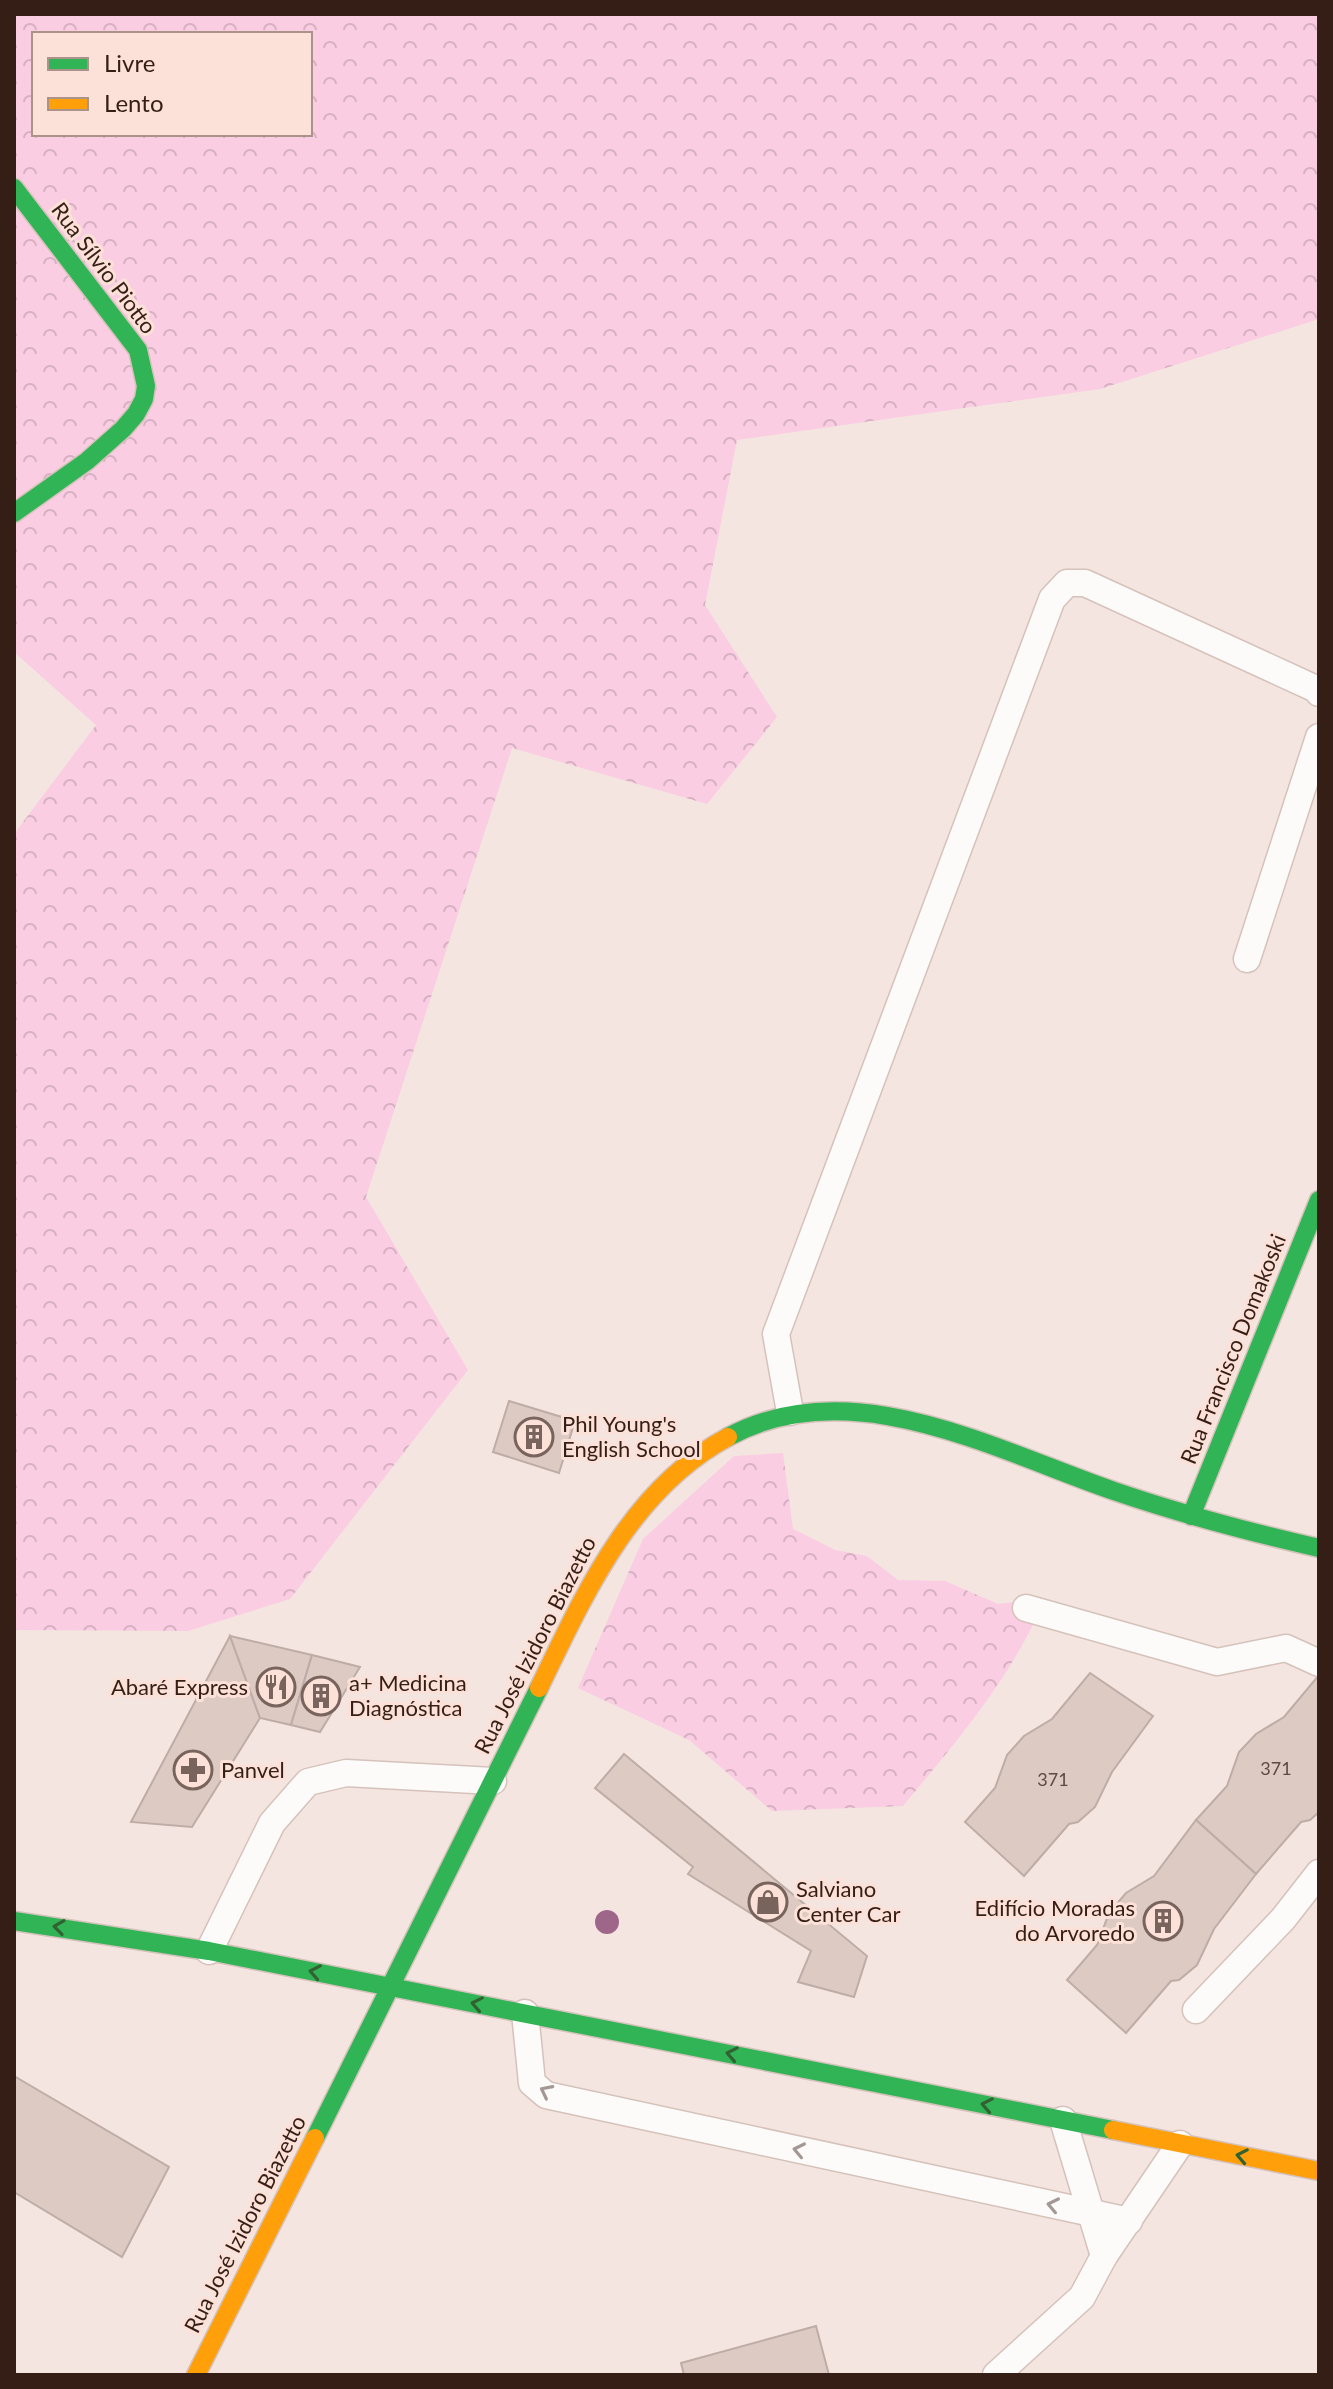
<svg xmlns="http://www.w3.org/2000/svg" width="1333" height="2389" font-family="Lato,sans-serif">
  <defs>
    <pattern id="forest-crowns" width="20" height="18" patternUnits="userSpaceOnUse" patternTransform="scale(2)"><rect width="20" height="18" fill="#facde3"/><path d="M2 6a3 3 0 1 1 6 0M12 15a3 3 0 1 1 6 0" fill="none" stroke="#d7b0c2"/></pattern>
  </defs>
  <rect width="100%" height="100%" fill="#f4e5e0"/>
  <g fill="url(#forest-crowns)" fill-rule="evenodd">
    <path d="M14 14H1319V319L1100 389 737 440 705 605 777 717 707 804 512 748 366 1197 468 1370 290 1599 188 1631 14 1630V834L96 725 14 652ZM34 34H310V134H34Z"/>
    <path d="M783 1453 793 1529 835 1550 867 1556 898 1580 945 1581 998 1604 1045 1599C1012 1677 956 1742 903 1806L772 1811 689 1740 578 1688 643 1539 734 1456Z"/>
  </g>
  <g fill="#ddcac3" stroke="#beaca6" stroke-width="2">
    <path d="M509 1401 575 1421 559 1473 493 1452Z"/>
    <path d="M230 1636 260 1718 192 1827 131 1822Z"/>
    <path d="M230 1636 312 1655 291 1725 260 1718Z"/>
    <path d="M312 1655 360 1667 320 1732 291 1725Z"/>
    <path d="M1090 1673 1153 1716 1112 1772 1095 1807 1078 1822 1069 1824 1024 1876 965 1822 995 1788 1007 1755 1024 1736 1052 1719Z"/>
    <path d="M1319 1675V1812L1310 1820 1301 1822 1256 1874 1196 1820 1227 1786 1239 1752 1256 1734 1284 1717Z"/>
    <path d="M624 1754 867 1956 854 1997 798 1982 811 1951 688 1874 693 1867 595 1788Z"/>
    <path d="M1196 1820 1256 1874 1214 1929 1197 1965 1179 1980 1171 1981 1126 2033 1067 1980 1097 1945 1109 1913 1126 1893 1154 1876Z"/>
    <path d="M14 2076 169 2167 122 2257 14 2192Z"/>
    <path d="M816 2326 829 2375H684L681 2363Z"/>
  </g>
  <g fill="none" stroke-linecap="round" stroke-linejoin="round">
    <g stroke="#d5c2bb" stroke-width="29">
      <g id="lane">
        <path d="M1247 959 1319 737"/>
        <path d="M790 1412 776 1334 1052 599 1067 583H1085L1316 689 1319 693"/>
        <path d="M1026 1608 1217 1662 1286 1648 1319 1663"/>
        <path d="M209 1951 272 1823 308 1782 346 1773 493 1781"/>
        <path d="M1196 2010 1283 1919 1319 1873"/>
        <path d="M525 2013 532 2083 546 2095 1129 2221"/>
        <path d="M1063 2120 1104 2256"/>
        <path d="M996 2375 1082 2297 1104 2256 1180 2144"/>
      </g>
    </g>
    <g stroke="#d5c2bb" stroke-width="21">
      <g id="fast">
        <path d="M14 188 138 350 146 386 144 399 136 414 123 429 87 461 14 513"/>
        <path d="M728 1437C851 1370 995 1450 1114 1491 1181 1514 1249 1532 1319 1548"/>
        <path d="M1191 1516 1319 1200"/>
        <path d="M14 1921 209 1951 1113 2130"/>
        <path d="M315 2138 539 1688"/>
      </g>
    </g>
    <g stroke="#d5c2bb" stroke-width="21">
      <g id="slow">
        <path d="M539 1688C585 1593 631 1489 728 1437"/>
        <path d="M1113 2130 1319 2171"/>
        <path d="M196 2375 315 2138"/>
      </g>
    </g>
    <use href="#lane" stroke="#fdfbfa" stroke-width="26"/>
    <use href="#fast" stroke="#30b455" stroke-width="18"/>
    <use href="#slow" stroke="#ff9f0a" stroke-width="18"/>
  </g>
  <circle fill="#9e678a" cx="607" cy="1922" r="12"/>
  <defs><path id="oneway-chevron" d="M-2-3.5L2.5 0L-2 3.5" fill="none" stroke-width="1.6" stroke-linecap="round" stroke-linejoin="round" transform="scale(2)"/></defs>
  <g stroke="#336232">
    <use href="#oneway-chevron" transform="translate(59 1927) rotate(-172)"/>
    <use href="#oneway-chevron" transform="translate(315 1972) rotate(-169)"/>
    <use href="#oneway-chevron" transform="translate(477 2004) rotate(-169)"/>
    <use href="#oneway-chevron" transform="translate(732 2054) rotate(-169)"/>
    <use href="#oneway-chevron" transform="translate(987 2105) rotate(-169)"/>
    <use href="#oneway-chevron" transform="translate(1242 2156) rotate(-169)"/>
  </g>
  <g stroke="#a39893">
    <use href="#oneway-chevron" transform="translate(546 2091) rotate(-153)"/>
    <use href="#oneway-chevron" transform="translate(799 2150) rotate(-168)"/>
    <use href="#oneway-chevron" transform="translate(1053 2205) rotate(-168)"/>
  </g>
  <defs>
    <g id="building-ring" transform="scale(2)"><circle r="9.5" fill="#fce1d8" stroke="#78645c" stroke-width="1.5"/><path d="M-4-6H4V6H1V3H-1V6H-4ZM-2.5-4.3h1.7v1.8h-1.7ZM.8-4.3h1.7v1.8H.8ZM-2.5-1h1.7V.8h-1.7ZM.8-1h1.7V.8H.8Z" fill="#78645c"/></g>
    <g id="restaurant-ring" transform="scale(2)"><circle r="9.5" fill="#fce1d8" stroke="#78645c" stroke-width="1.5"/><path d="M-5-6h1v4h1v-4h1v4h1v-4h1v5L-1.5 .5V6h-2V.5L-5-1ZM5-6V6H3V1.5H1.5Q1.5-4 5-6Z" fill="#78645c"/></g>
    <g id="pharmacy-ring" transform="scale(2)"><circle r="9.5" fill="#fce1d8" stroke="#78645c" stroke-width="1.5"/><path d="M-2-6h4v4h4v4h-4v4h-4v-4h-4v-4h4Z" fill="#78645c"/></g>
    <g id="shop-ring" transform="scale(2)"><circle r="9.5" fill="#fce1d8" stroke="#78645c" stroke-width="1.5"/><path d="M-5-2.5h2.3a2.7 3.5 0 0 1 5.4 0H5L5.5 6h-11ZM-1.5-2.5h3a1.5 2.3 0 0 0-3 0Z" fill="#78645c"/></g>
  </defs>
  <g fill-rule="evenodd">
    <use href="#building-ring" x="534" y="1437"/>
    <use href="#restaurant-ring" x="276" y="1687"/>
    <use href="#building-ring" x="321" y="1696"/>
    <use href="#pharmacy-ring" x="193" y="1770"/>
    <use href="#shop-ring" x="768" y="1902"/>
    <use href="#building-ring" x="1163" y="1921"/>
  </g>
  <g text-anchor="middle" stroke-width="6" stroke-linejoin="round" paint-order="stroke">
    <g font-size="18" fill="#5f4940">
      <text x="1276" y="1775">371</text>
      <text x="1053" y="1786">371</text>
    </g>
    <g font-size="22" fill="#351e15" stroke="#fce1d8">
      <text transform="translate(104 268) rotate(53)" y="8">Rua Sílvio Piotto</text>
      <text transform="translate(1233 1349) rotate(-68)" y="8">Rua Francisco Domakoski</text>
      <text transform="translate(535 1645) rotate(-63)" y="8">Rua José Izidoro Biazetto</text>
      <text transform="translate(245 2224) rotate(-63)" y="8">Rua José Izidoro Biazetto</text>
    </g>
    <g font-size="22" fill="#351e15" stroke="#fce1d8" text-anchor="start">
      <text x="562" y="1432">Phil Young's<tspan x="562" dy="25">English School</tspan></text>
      <text x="349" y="1691">a+ Medicina<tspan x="349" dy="25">Diagnóstica</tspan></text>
      <text x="248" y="1695" text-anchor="end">Abaré Express</text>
      <text x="221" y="1778">Panvel</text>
      <text x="796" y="1897">Salviano<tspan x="796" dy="25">Center Car</tspan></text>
      <text x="1135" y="1916" text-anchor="end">Edifício Moradas<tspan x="1135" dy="25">do Arvoredo</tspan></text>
    </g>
  </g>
  <rect width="1333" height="2389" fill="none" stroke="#351e15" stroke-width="32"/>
  <rect x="32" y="32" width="280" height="104" fill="#fce1d8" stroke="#ac938a" stroke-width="2"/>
  <rect x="48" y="58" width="40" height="12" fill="#30b455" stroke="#ac938a" stroke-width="2"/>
  <text x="104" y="72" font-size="24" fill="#351e15">Livre</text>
  <rect x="48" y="98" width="40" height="12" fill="#ff9f0a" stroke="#ac938a" stroke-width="2"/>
  <text x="104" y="112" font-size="24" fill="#351e15">Lento</text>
</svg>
